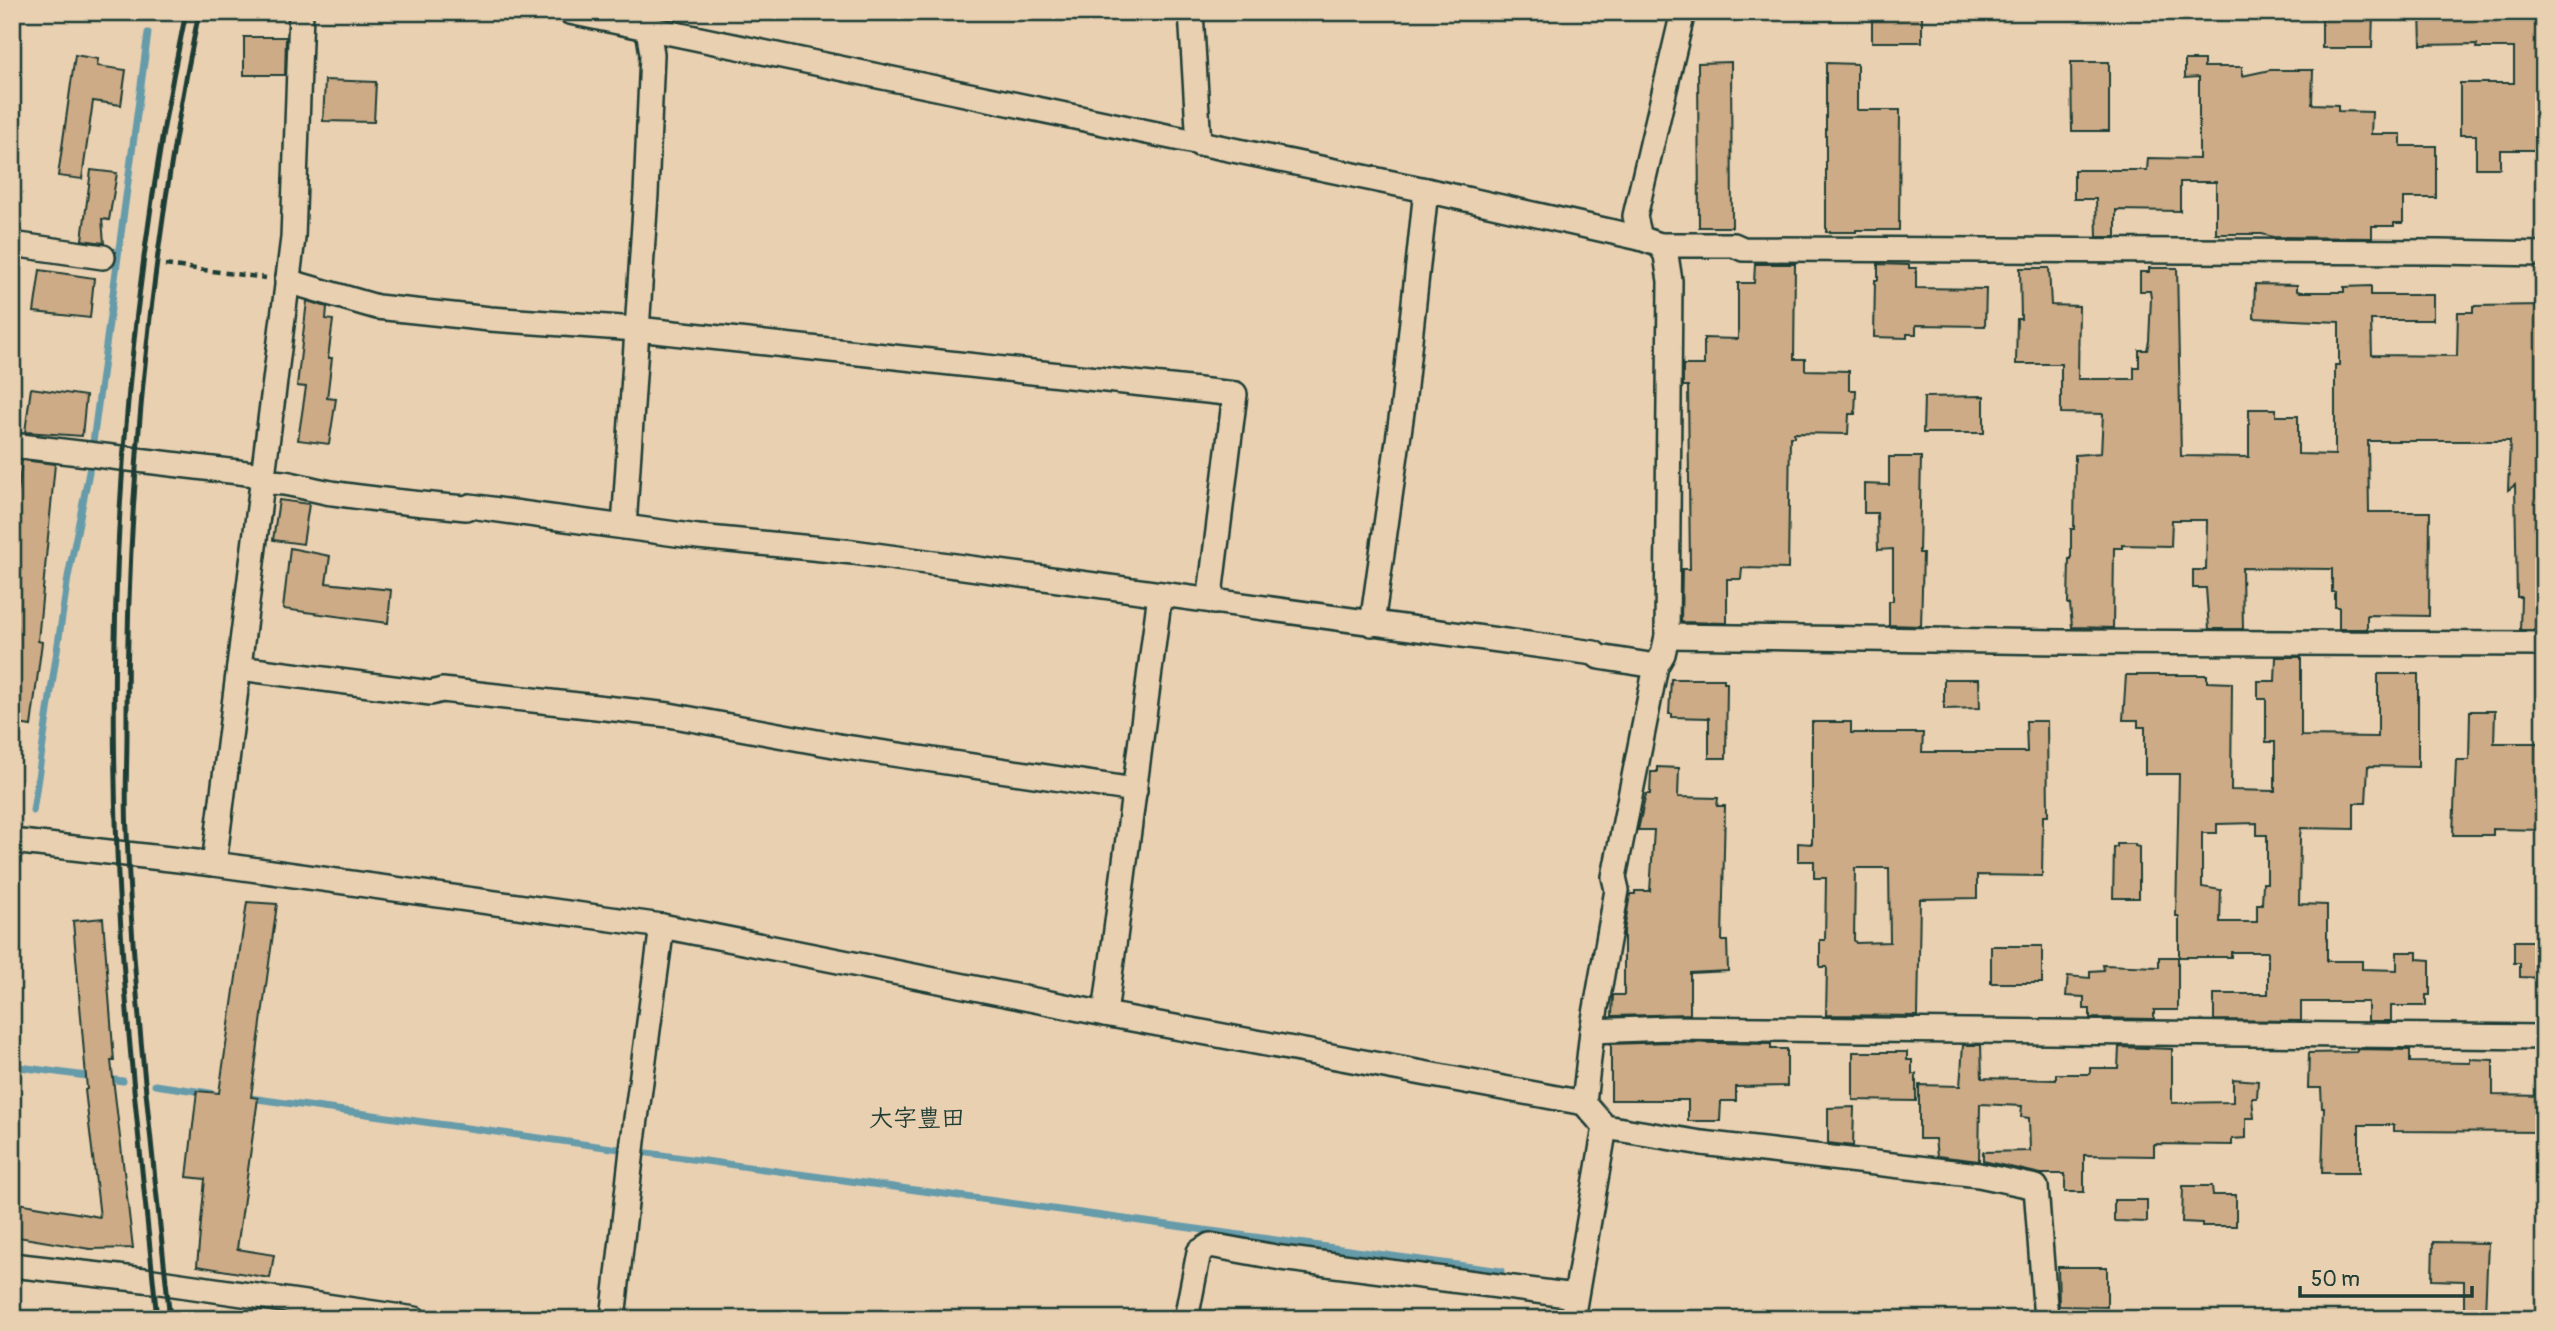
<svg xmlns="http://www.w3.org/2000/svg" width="2556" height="1331" font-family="Pangolin,'Klee One',sans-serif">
  <rect width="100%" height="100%" fill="#e9d0b1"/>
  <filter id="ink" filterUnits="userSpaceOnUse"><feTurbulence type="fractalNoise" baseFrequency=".0143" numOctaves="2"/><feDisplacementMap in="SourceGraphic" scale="14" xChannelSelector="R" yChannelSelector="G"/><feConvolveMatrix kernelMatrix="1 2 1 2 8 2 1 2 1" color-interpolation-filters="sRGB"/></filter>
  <g filter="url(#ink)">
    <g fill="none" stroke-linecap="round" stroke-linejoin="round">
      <g stroke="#669baa" stroke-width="7">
        <path d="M33 811 68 577 89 472 148 33"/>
        <path d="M12 1066 94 1077"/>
        <path d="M106 1079 123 1081"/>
        <path d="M155 1085 210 1093"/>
        <path d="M250 1098 1501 1271"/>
      </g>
    </g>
    <g fill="#cdab86" stroke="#1f3d34" stroke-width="2" fill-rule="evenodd">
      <path d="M2322 12H2373L2372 48H2322Z"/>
      <path d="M2420 12H2544V150H2500V168H2476V135H2460V83H2514V48H2476L2477 44 2421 45Z"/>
      <rect x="1872" y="15" width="50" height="27"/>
      <path d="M244 37H286L285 75H244Z"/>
      <path d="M75 55 98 59 97 66 126 70 121 105 93 101 82 179 58 176Z"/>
      <path d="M2185 60H2204V67H2242V76L2270 70H2313L2312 104 2338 105V111L2372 112 2371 134H2401V146H2436V198H2403V223H2394V226H2372V238L2273 237 2262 234H2216V182H2180V211L2116 210V237H2097L2096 199H2074V170H2147L2148 158 2199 159V77L2185 78Z"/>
      <path d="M1731 62 1732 227H1699L1698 63Z"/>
      <path d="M2071 62H2109V131H2072Z"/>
      <path d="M1826 63 1857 64V110H1900L1899 230H1856V232H1826Z"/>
      <path d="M325 80 376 82 374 122 323 121Z"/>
      <path d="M91 170 117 173 109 220 102 219 104 243 82 240Z"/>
      <path d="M1755 264H1795L1794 359H1805V370L1849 371V390H1856L1855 414H1849L1848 434 1794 433V437H1790L1788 569 1742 568 1741 579H1727V623L1681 622 1682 569H1690L1688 386H1683V365H1704V338L1738 339V283H1754Z"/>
      <path d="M1878 264 1909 265V268H1916V288L1986 289 1985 326 1916 325V334H1907V338L1874 337 1875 280H1878Z"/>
      <path d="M2020 268H2049L2051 305 2079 306 2078 379H2134V367H2139V350H2147L2149 341 2151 298 2150 291H2140V272H2149V268H2177L2181 456 2249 457V409H2276V416H2298V454L2335 455V365H2339V322L2254 318 2255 284 2297 285V291L2301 292H2344V287L2371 286V295H2433V320H2371L2372 355 2457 356 2458 312H2473V306L2544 305V630H2520L2521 597H2517L2515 485 2508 490 2510 441H2368L2369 512H2430L2429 616 2367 615V629H2339V607H2335V592H2332V569L2242 568 2243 629H2209L2206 588H2193V570H2206L2207 520H2172L2171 546 2122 545V548H2114L2113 628 2072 627 2070 604H2068L2069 559H2071V529H2074L2075 455 2101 453 2103 414 2061 413V364H2016L2017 319H2021Z"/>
      <path d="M40 270 94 278 90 318 34 312Z"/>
      <path d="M307 301 327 307 326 319 333 320 328 358H332L327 398 336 399 329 444 298 440 306 387 297 386Z"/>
      <path d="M31 388 86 396 82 436 25 432Z"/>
      <path d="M1984 396V433H1923L1924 397Z"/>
      <path d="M1889 457H1921L1919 553H1923L1921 626 1889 625V601H1893V549L1878 550 1877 513H1864V484L1889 485Z"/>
      <path d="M22 460 55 464 38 641 42 642 31 726 12 723V640L14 623 12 622V582L16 539 12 538V492H18Z"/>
      <path d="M279 500 309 504 303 544 273 540Z"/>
      <path d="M290 548 330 556 326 583 391 590 388 623 283 609Z"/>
      <path d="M2276 657H2301V736L2378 737V674H2418V767L2368 766 2366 803H2354V829L2301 828 2300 836 2299 904 2327 905V961H2362V969L2397 970V952H2417V959L2430 960V995H2426V1006H2391V1021H2368V1002H2301V1021L2214 1020V994H2268V952H2231V957H2179V916H2176L2179 774H2145V727H2138V720H2123L2126 675H2207V682L2232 683 2231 790 2275 791V742H2266V699H2258V681H2275ZM2257 823V835H2267V883H2263L2262 904H2257V922H2220L2221 890 2202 887V833H2217V824Z"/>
      <path d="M1671 679H1724V683H1727L1726 758H1709V718L1672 717V714H1669Z"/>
      <path d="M1944 679H1979L1980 708 1944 709Z"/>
      <path d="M2470 711H2495L2494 743H2544V830L2493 829V835H2453L2456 760H2469Z"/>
      <path d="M2026 721H2047L2048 816H2043L2042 876 1977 875V898L1920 899 1918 1016 1826 1015 1827 967H1820V940H1825L1826 878H1814V861H1798V843L1812 844V722H1851V733H1923L1922 752H2027ZM1855 868H1889L1890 942 1856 943 1854 940Z"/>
      <path d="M1657 767 1679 768 1678 797 1718 798 1717 806H1725L1722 941H1727L1728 971 1690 973V1014L1612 1016 1613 995H1624V931L1630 894H1635V891H1650L1654 830H1638L1646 794H1650L1651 772H1657Z"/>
      <path d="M2117 844H2135V846L2139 847V898H2113L2114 847H2117Z"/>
      <path d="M247 902 277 904 251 1097 258 1098 237 1249 274 1255 270 1278 197 1266 205 1179 187 1177 197 1091 219 1093Z"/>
      <path d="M103 918 114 1061H111L133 1248 90 1249 12 1236V1202L100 1217 85 1090 87 1089 73 921Z"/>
      <path d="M2514 941H2544V978L2520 977V963H2514Z"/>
      <rect x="1991" y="946" width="51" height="37"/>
      <path d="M2159 957H2178V1010H2154V1019L2090 1018V1009H2084V997L2066 996 2068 976 2090 978V971L2104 970 2103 965 2159 967Z"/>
      <path d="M1668 1042 1771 1044V1049H1787V1086L1736 1087V1101H1721L1720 1121H1688V1100H1611V1044Z"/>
      <path d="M1963 1045H1981L1982 1078 2056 1080V1074H2090V1068H2118L2119 1047 2172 1049V1103L2233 1102V1079L2258 1081 2257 1098H2252L2254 1118H2246V1138L2232 1139V1145L2154 1144V1156L2084 1155V1192H2065V1174H2041L1983 1161V1152L2030 1151 2029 1118 2021 1117 2022 1106 1980 1104 1979 1161 1937 1156 1935 1139H1919V1085L1960 1086Z"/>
      <path d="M2357 1049 2410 1050V1062L2470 1063V1059L2493 1060V1095L2544 1096V1132L2394 1131V1125H2359V1173H2322L2324 1108H2322L2321 1088H2308L2309 1053 2357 1052Z"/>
      <path d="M1853 1052H1907V1060H1912V1074H1916V1101L1853 1100Z"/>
      <path d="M1854 1107 1853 1146 1828 1143V1108Z"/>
      <path d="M2183 1186H2212L2213 1195H2236V1226H2202V1223L2182 1222Z"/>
      <path d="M2114 1200H2147V1222L2114 1221Z"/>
      <path d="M2433 1242 2488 1243 2485 1314H2464V1281L2432 1280Z"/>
      <path d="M2058 1267H2107V1307L2059 1306Z"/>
    </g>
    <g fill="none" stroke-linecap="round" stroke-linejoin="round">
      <g stroke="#1f3d34" stroke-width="28">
        <g id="minor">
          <path d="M570 12 1426 190 1640 238 1660 245H1734L1743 249 2439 252 2544 254"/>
          <path d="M1191 12 1199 144"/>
          <path d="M1640 238 1635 216 1683 12"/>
          <path d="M12 244 103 257"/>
          <path d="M287 281 377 307 490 319 637 329 1235 394 1211 587 1214 602"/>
          <path d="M12 445 264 475"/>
          <path d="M263 483C283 479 310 490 332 493 376 500 421 504 466 508L470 506 698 537 853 552 1594 653 1599 657 1656 666"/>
          <path d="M624 527 646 194 652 54 648 28"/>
          <path d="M1372 624 1403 405 1426 190"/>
          <path d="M1667 636 2064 642 2544 644"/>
          <path d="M239 668 431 693 442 690 669 715 839 746 1135 790"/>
          <path d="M12 841 214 864 662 926 1105 1014 1584 1103 1605 1127 1702 1143 1979 1175 2036 1187 2046 1319"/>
          <path d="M214 864 293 238 301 12"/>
          <path d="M1105 1014 1160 594"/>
          <path d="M1592 1031 1668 1028 2544 1037"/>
          <path d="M1584 1103 1592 1031 1617 890 1614 877 1656 666 1663 654 1667 636 1670 281 1666 255 1660 245"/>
          <path d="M12 1265 153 1281 415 1319"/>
          <path d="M613 1319 633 1141 662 926"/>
          <path d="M1186 1319 1199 1252 1210 1245 1281 1258 1575 1296"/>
          <path d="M1572 1319 1605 1127"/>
        </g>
      </g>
      <path stroke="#1f3d34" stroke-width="4.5" stroke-dasharray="7 5" stroke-linecap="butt" d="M165 265 266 278"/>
      <use href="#minor" stroke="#e9d0b1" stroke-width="23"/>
      <g stroke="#1f3d34" stroke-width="5">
        <path d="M157 1319C142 1164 123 1008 117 852 106 571 128 287 186 12"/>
        <path d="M170 1319C153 1157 133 995 127 832 125 799 127 766 127 733 126 491 150 250 199 12"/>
      </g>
    </g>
  </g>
  <g text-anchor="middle" stroke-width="7" stroke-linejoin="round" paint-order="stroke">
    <g font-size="24" font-weight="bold" fill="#1f3d34" stroke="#e9d0b1">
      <text x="917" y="1126">大字豊田</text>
    </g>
  </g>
  <rect width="2556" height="1331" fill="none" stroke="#e9d0b1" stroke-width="42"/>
  <rect x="21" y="21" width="2514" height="1289" fill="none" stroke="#1f3d34" stroke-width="2.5" filter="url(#ink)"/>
  <path d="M2300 1286v10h172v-10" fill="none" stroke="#1f3d34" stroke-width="3.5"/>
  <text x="2311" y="1286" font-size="21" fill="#1f3d34" stroke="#e9d0b1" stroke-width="5" paint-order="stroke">50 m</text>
</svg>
